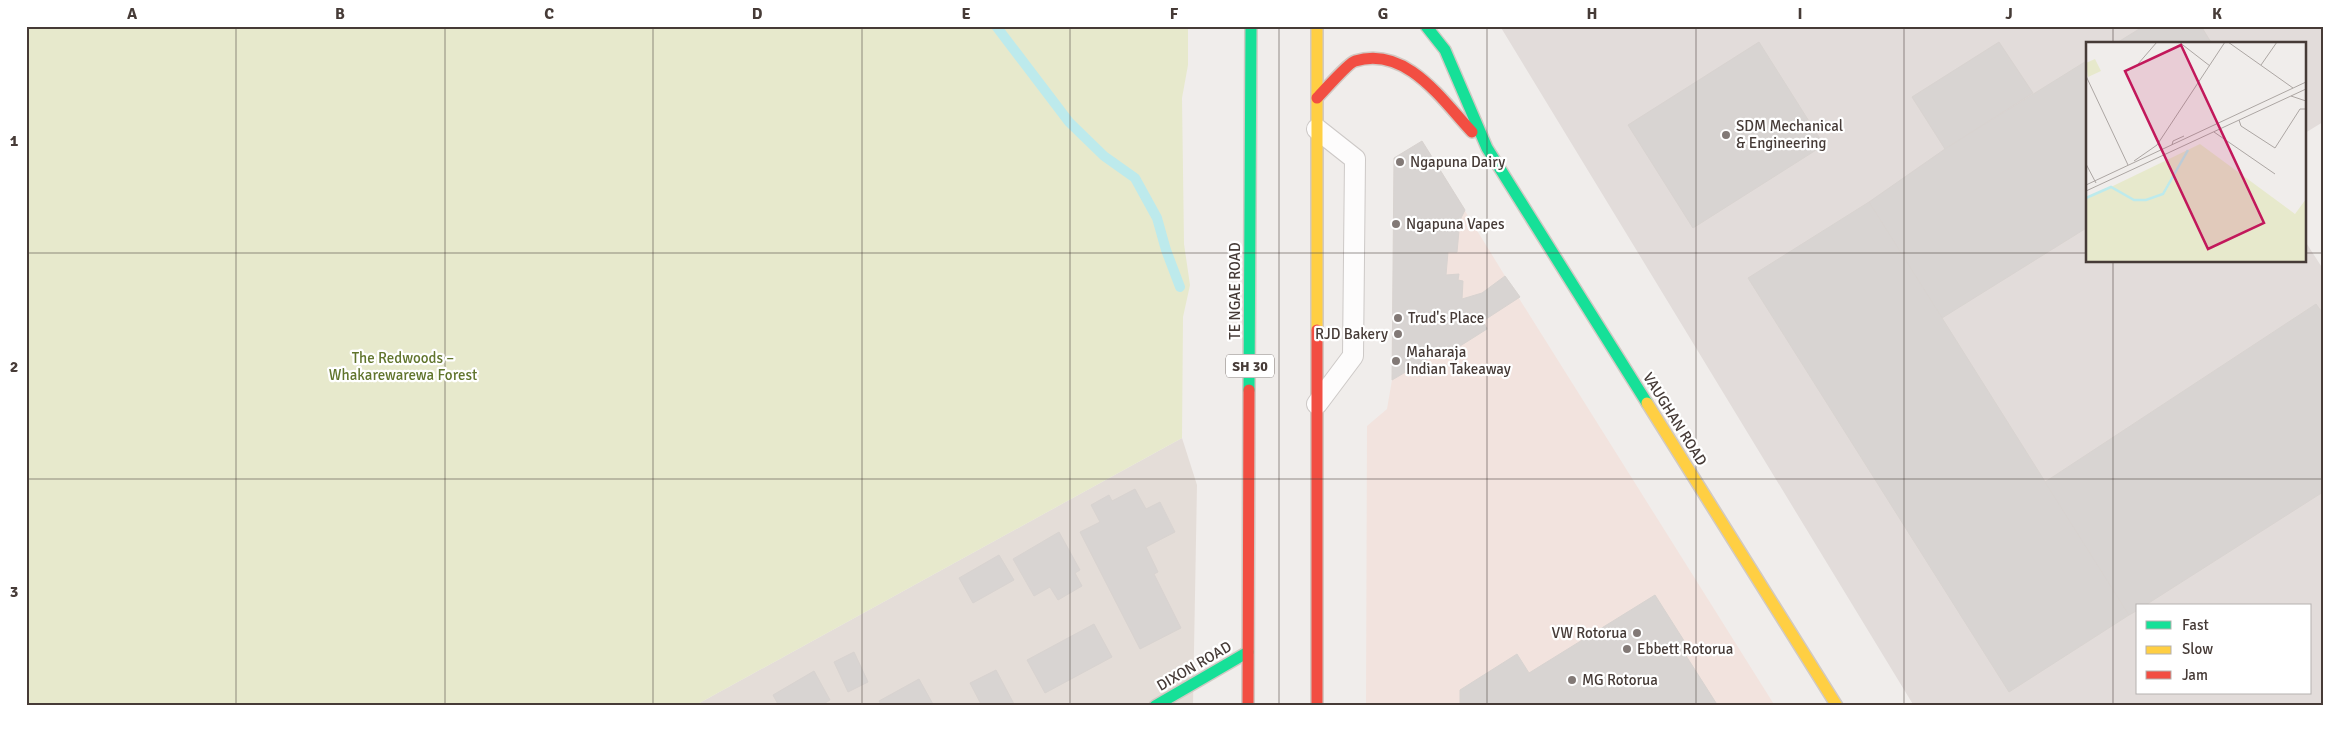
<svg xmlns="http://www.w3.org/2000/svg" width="2349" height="732" font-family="Signika,sans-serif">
  <rect width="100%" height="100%" fill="#f0edeb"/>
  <path fill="#e4ddd8" d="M1182 438 1197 485 1193 706H694Z"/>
  <path fill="#f2e3de" d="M1422 141 1505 276 1775 706H1366L1367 426 1387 409 1392 380 1394 158Z"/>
  <path fill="#e2dcda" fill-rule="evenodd" d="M1500 26H2323V122L2305 133V44H2088V261H2305V241L2323 269V706H1914ZM2138 606H2310V693H2138Z"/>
  <path fill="#e7e9cc" d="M26 26H1188V65L1182 98 1184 244 1190 285 1183 317 1182 438 694 706H26Z"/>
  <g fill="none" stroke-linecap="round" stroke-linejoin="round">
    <path stroke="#bdeaec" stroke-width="10" d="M996 26 1069 122 1104 156 1135 178 1157 218 1166 250 1180 287"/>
  </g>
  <g fill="#d8d4d2" stroke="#d8d3d0">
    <path d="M2144 26H2201L2212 44H2115Z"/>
    <path d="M1759 42 1824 145 1693 228 1628 125Z"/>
    <path d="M1999 42 2033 93 1945 149 1912 97Z"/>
    <path d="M2088 60V227L1942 318 1869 202 1945 149Z"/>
    <path d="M1422 141 1465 210 1460 220 1457 252H1448L1446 275 1459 274 1458 280 1463 281 1462 299 1482 293 1505 276 1520 297 1483 321 1487 329 1441 358 1438 353 1392 380 1394 158Z"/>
    <path d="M1869 202 2129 615 2009 692 1748 278Z"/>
    <path d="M2316 304 2323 314V492L2144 606H2138V610L2129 615 2045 482Z"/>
    <path d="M1135 489 1146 509 1160 502 1175 532 1146 547 1158 572 1154 574 1181 628 1140 649 1080 532 1100 522 1091 505 1109 495 1112 501Z"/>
    <path d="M1059 532 1080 570 1075 573 1082 586 1058 600 1050 587 1034 596 1013 559Z"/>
    <path d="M999 555 1014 580 973 603 959 578Z"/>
    <path d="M1655 595 1688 647 1683 651 1718 706H1460V690L1517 654 1529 673Z"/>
    <path d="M1094 624 1112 657 1045 693 1027 660Z"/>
    <path d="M854 652 868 682 848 692 834 662Z"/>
    <path d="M996 670 1014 704 1012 706H982L970 683Z"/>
    <path d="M814 671 830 700 820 706H779L773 695Z"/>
    <path d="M919 679 934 706H882L879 701Z"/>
  </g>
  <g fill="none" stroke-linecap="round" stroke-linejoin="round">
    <g stroke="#cdc9c7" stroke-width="22">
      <path id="lane" d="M1317 129 1355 159 1353 356 1317 404"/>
    </g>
    <g stroke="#d1c9c3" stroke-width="14">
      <g id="fast">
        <path d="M1426 26 1445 50 1487 148 1647 403"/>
        <path d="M1249 390 1251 26"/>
        <path d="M1155 706 1248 652"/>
      </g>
    </g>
    <g stroke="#d1c9c3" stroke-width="14">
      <g id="slow">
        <path d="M1317 26V330"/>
        <path d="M1647 403 1837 706"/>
      </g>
    </g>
    <g stroke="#d1c9c3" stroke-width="14">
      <g id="jam">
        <path d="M1317 98C1324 91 1348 63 1355 61 1406 45 1442 100 1472 132"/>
        <path d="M1317 330V706"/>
        <path d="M1248 706 1249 390"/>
      </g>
    </g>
    <use href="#lane" stroke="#fdfcfc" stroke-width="20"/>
    <use href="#fast" stroke="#16e098" stroke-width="11"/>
    <use href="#slow" stroke="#ffcf43" stroke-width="11"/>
    <use href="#jam" stroke="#f24e42" stroke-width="11"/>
  </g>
  <path fill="none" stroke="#463b37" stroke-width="1" stroke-opacity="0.55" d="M236 26V706M445 26V706M653 26V706M862 26V706M1070 26V706M1279 26V706M1487 26V706M1696 26V706M1904 26V706M2113 26V44M26 253H2088M2305 253H2323M2113 261V706M26 479H2323"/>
  <g fill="#827976" stroke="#fff" stroke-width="2">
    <circle cx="1726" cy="135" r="5"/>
    <circle cx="1400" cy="162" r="5"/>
    <circle cx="1396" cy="224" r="5"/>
    <circle cx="1398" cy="318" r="5"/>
    <circle cx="1398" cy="334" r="5"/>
    <circle cx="1396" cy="361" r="5"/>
    <circle cx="1637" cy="633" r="5"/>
    <circle cx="1627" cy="649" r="5"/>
    <circle cx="1572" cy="680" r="5"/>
  </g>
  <g text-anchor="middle" stroke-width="4.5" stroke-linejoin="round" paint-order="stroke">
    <rect fill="#fff" stroke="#7e7673" stroke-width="1" x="1226" y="354.5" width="48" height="23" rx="4"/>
    <g font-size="14" font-weight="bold" fill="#463b37">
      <text x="1250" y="371">SH 30</text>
    </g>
    <g font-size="15" fill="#463b37" stroke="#fff" text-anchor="start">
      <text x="1736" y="131">SDM Mechanical<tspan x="1736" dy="17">&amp; Engineering</tspan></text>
      <text x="1410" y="167">Ngapuna Dairy</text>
      <text x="1406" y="229">Ngapuna Vapes</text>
      <text x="1408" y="323">Trud's Place</text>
      <text x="1388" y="339" text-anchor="end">RJD Bakery</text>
      <text x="1406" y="357">Maharaja<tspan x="1406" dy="17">Indian Takeaway</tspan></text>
      <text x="1627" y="638" text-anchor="end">VW Rotorua</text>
      <text x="1637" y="654">Ebbett Rotorua</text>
      <text x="1582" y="685">MG Rotorua</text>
    </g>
    <g font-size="15" fill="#463b37" stroke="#fff">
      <text transform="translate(1235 291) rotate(-90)" y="5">TE NGAE ROAD</text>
      <text transform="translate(1675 419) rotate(58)" y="5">VAUGHAN ROAD</text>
      <text transform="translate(1194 666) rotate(-30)" y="5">DIXON ROAD</text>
    </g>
    <g font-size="15" fill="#61752d" stroke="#fff">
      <text x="403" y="363">The Redwoods –<tspan x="403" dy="17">Whakarewarewa Forest</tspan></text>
    </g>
  </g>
  <g transform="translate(2086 42)">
    <rect width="220" height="220" fill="#f0edeb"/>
    <path d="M9 17 15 29 2 35 0 21ZM114 102 209 172 220 157V220H0V157Z" fill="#e7e9cc"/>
    <path fill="none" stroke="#bdeaec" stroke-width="2.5" d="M0 156 25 145 48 158H60L77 152 102 108"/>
    <path fill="none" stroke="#aca6a3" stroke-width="1" d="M93 0 124 24M142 0 207 46M52 22 71 0M175 23 191 0M0 34 42 123M205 54 220 59M153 78 155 84 189 106 214 67H220M128 90 189 132M86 103 87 99 98 94M48 119 71 103 139 0M0 122 10 141M0 143 220 40M0 149 220 47"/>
    <path fill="#c2185b" fill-opacity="0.15" stroke="#c2185b" stroke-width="2.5" d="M95 3 178 181 122 207 39 29Z"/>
    <rect width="220" height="220" fill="none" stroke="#463b37" stroke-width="2.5"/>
  </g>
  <rect width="2349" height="732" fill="none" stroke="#ffffff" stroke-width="55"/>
  <rect x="2136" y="604" width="175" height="90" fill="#ffffff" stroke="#b5b1af"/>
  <rect x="2146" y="621" width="25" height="8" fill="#16e098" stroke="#b5b1af"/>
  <text x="2182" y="630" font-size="15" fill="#463b37">Fast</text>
  <rect x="2146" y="646" width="25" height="8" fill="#ffcf43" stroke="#b5b1af"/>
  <text x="2182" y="654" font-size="15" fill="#463b37">Slow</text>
  <rect x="2146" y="671" width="25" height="8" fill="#f24e42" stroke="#b5b1af"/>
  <text x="2182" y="680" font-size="15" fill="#463b37">Jam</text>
  <rect x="28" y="28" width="2294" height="676" fill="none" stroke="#463b37" stroke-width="2"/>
  <g font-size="16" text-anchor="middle" font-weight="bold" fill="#463b37">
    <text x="132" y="19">A</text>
    <text x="340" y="19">B</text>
    <text x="549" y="19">C</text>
    <text x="757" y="19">D</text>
    <text x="966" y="19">E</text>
    <text x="1174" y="19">F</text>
    <text x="1383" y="19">G</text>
    <text x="1592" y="19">H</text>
    <text x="1800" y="19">I</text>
    <text x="2009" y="19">J</text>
    <text x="2217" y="19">K</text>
    <text x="14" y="146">1</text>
    <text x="14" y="372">2</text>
    <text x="14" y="597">3</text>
  </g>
</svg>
